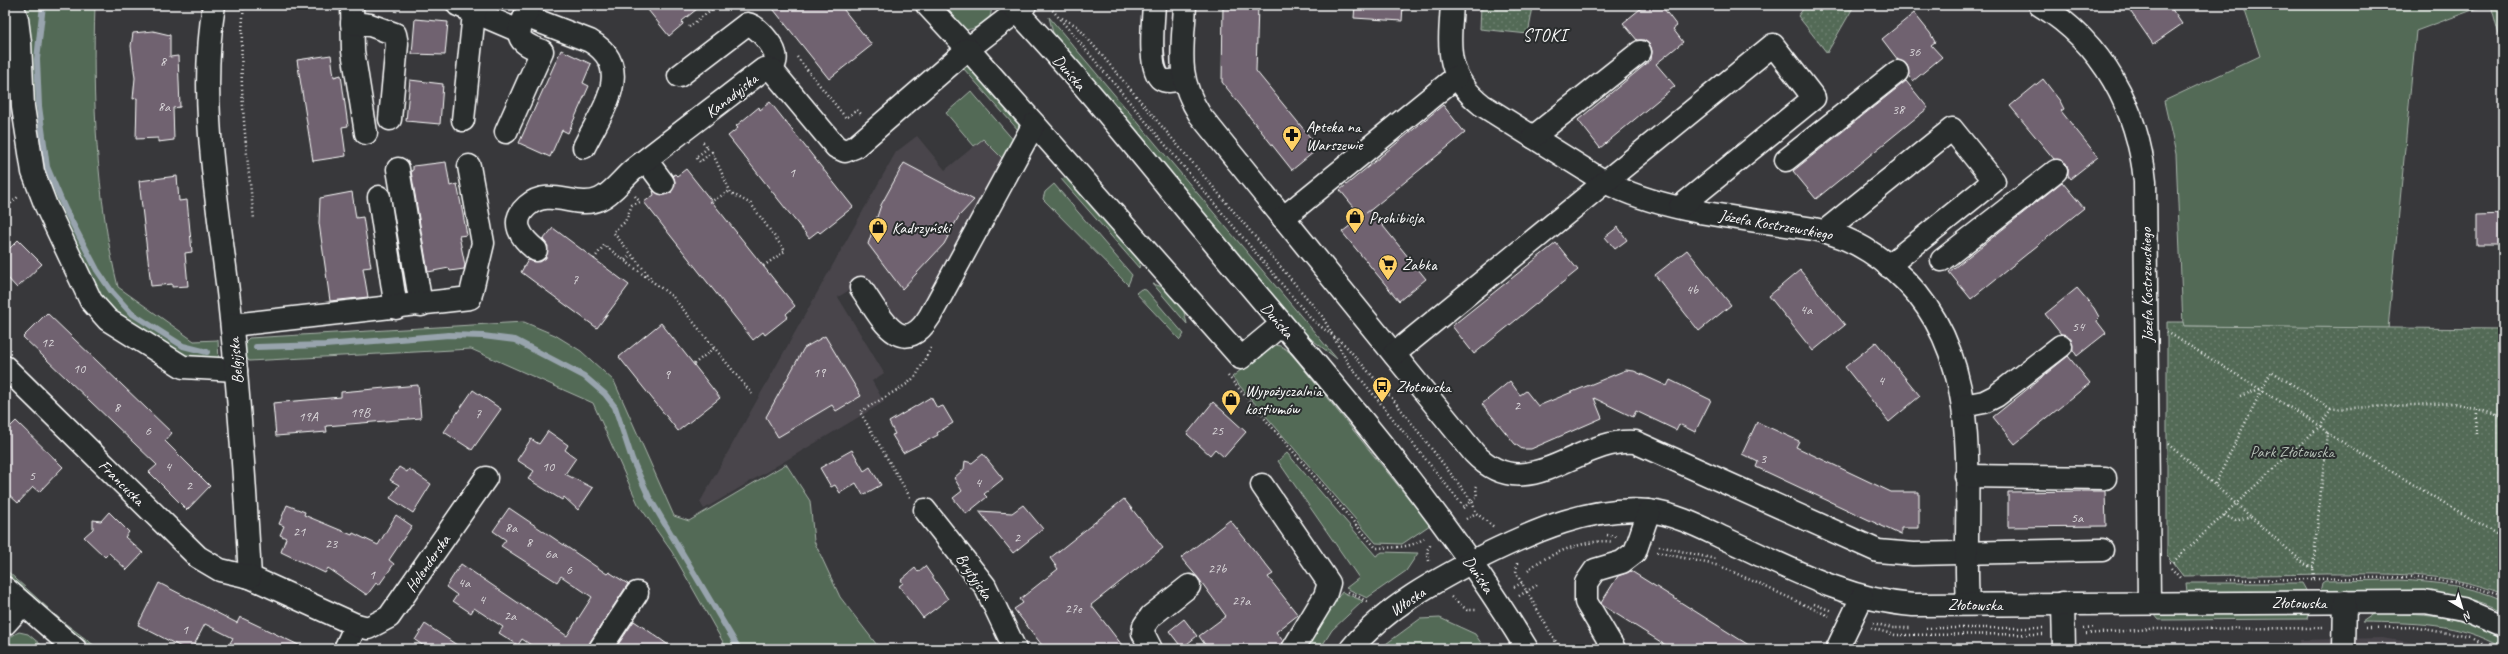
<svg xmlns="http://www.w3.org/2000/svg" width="2508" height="654" font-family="Caveat,sans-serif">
  <defs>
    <pattern id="park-dots" width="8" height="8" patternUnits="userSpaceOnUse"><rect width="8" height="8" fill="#536a57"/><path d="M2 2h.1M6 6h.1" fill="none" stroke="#6d8070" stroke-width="1.8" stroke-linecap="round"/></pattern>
  </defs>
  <rect width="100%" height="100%" fill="#38383b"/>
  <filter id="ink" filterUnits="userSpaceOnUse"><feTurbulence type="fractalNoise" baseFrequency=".025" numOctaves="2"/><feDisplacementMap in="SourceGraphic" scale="8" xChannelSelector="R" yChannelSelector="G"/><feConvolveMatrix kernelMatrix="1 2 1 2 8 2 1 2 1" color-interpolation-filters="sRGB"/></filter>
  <g filter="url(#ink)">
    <g fill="#49454b">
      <path d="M917 136 945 170 983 139 1005 161 924 313 913 322 897 321 866 280 838 297 884 373 872 381 884 402 704 509 700 502 896 152Z"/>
      <path d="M2382 638 2454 649H2301L2300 640Z"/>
    </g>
    <g fill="#536a57" stroke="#a9b4ab">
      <path d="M20 5H95C92 97 96 197 118 287L194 341 218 340 219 362 186 364 101 309 34 164Z"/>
      <path d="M955 5H991C994 22 979 28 965 30L944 15Z"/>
      <path d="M2243 5H2486L2416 31 2388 329 2183 326 2176 154 2164 101 2260 56Z"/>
      <path d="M2491 5H2503V50Z"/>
      <path d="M1049 17 1337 359 1297 328 1054 37Z"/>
      <path d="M967 66H972L1018 120 1019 131 963 68Z"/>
      <path d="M971 91 1015 142 1005 161 983 139 974 146 946 113Z"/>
      <path d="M1065 178 1071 180 1141 258 1139 268 1061 179Z"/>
      <path d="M1054 184 1132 275 1128 285 1043 199 1045 192Z"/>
      <path d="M1153 284C1176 290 1182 301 1187 324Z"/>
      <path d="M1141 289 1146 290 1184 334 1180 340 1136 293Z"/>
      <path d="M524 322 555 335 581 351 614 381 674 516 689 521 786 464 810 501 814 541 840 597 880 649H727L672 552 638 504 593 403 471 349 249 361 246 357 244 343 249 338Z"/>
      <path d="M1272 345C1284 344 1290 353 1298 362L1430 525 1402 544 1376 543 1232 377Z"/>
      <path d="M1287 453 1376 556 1382 552 1418 553 1406 571 1367 598 1346 588 1359 578 1278 461Z"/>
      <path d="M5 569 62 621 99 649H96L61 623 5 572Z"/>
      <path d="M2399 580C2435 582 2471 586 2503 600V612C2455 584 2374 593 2320 592L2322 583 2325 581Z"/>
      <path d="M2186 583H2302L2307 592H2187Z"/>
      <path d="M1342 592 1363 601 1332 630 1320 649H1307L1320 620Z"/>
      <path d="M2308 613 2307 619 2159 620 2154 614Z"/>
      <path d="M2375 613C2419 614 2465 615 2503 639V648C2460 622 2412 623 2362 622Z"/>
      <path d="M1440 618 1475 634 1485 649H1379L1420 619Z"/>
      <path d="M19 632 28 634 46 649H5C5 641 12 635 19 632Z"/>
    </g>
    <g fill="url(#park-dots)" stroke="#a9b4ab">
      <path d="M1481 5 1533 7 1528 34 1480 29Z"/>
      <path d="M1806 5 1854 6 1827 53 1798 16Z"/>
      <path d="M2167 322H2183L2184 326 2503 329V594C2447 571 2386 574 2326 574 2279 575 2231 575 2183 576L2167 555Z"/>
    </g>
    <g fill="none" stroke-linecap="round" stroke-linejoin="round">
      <g stroke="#98a4ad" stroke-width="6">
        <path d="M43 5 37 59 39 106 47 167 65 209 97 270 112 292 131 313 183 346 207 352"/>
        <path d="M256 347 325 345 449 335 483 336 515 340 584 376 605 394 615 407 632 459 649 497 739 649"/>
      </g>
    </g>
    <g fill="#70626f" stroke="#fff">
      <path d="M644 5H702L682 21 683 24 669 36Z"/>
      <path d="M770 5H840L872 45 829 79Z"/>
      <path d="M1223 5H1258L1256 71 1319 148 1292 170 1222 82Z"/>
      <path d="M1355 5H1403L1402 21 1354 18Z"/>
      <path d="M1645 5H1661L1677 26 1673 29 1683 42 1656 64 1675 86 1600 148 1578 120 1651 60 1652 51 1650 45 1644 40H1637L1623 23Z"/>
      <path d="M2126 5H2169L2182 24 2153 44Z"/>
      <path d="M1914 13 1930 33 1935 42 1931 45 1942 57 1913 81 1909 75 1907 65 1898 60 1882 39Z"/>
      <path d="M415 19 448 22 445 55 412 54Z"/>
      <path d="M153 31 170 35V57L178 56 180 107 173 108 174 140 158 142V138L136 139 137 98 133 99 135 78 131 46 133 33Z"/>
      <path d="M561 50 591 64 583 83 589 86 568 133 562 130 550 157 519 143Z"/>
      <path d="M331 55 334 77 341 75 348 126 342 127 346 156 313 161 297 60Z"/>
      <path d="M2043 79 2060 101 2064 109 2061 111 2098 157 2070 179 2068 176V169L2066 163 2054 159 2010 106Z"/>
      <path d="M410 80 443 84 440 124 406 121Z"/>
      <path d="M1906 81 1928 108 1816 199 1793 171Z"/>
      <path d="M770 102 853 207 820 233 818 231 809 238 728 136 738 128 736 126 759 107 760 110Z"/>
      <path d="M1443 105 1465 133 1362 217 1340 190Z"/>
      <path d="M446 162 450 186 457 184 467 235 459 236 465 265 464 269 450 271 449 268 428 272 411 171 413 170V166Z"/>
      <path d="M904 163 974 200 959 216 944 244 902 289 868 244 881 205Z"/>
      <path d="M686 169 795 306 786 314 788 317 765 335 763 332 753 340 644 202 654 195 653 191 664 195 671 193 675 182 673 175 675 174 677 176Z"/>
      <path d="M177 176 179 201 187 200 192 252 185 253 188 286 172 287V284L151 286 139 181Z"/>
      <path d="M2062 182 2084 208 1971 299 1949 272Z"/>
      <path d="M352 192 356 218 363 217 371 267 363 268 368 297 330 301 319 223 320 198Z"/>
      <path d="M1370 210 1426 279 1399 301 1342 232Z"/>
      <path d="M2503 214V245H2477V215Z"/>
      <path d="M1618 227 1627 240 1615 249 1605 237Z"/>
      <path d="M553 228 629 285 597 328 521 272 528 260 540 262 546 258 548 246 543 240Z"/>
      <path d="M18 240 42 264 17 288 5 275V253Z"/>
      <path d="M1556 243 1578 270 1474 354 1452 326Z"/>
      <path d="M1687 250 1731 305 1699 331 1655 275Z"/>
      <path d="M1800 270 1845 325 1813 351 1769 296Z"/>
      <path d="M2077 288 2094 308 2099 317 2096 320 2106 333 2077 356 2073 350 2071 338 2061 334 2045 314Z"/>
      <path d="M47 313 172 433 165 441 210 486 187 510 149 472 157 465 23 337Z"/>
      <path d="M661 323 720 398 678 431 619 357Z"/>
      <path d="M825 336 861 396 836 411 832 405 778 437 766 417 804 348Z"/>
      <path d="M1876 342 1920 396 1889 422 1845 367Z"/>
      <path d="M2068 356 2090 383 2015 444 1993 417Z"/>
      <path d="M1626 370 1634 371 1667 386 1670 380 1711 400 1695 432 1679 424 1676 430 1636 411 1633 417 1594 398 1602 418 1531 449H1522L1515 444 1482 404 1510 381 1520 395 1526 391 1538 406Z"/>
      <path d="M418 385 421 418 326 426 327 432 276 436 273 403 341 397V392Z"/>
      <path d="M473 390 501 409 472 450 444 432Z"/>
      <path d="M931 397 937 408 943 406 953 423 937 433 938 435 903 453 892 435 895 434 889 422Z"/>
      <path d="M1213 402 1246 432 1224 457 1215 449 1210 455 1187 434Z"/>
      <path d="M16 421 63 467 39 492 33 487 18 503 5 491V432Z"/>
      <path d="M1757 422 1799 441 1796 447 1891 492H1919V528H1901V535L1756 467 1758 462 1742 454Z"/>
      <path d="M548 431 568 445 565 450 576 458 565 474 593 488 578 510 564 497 562 500 528 479 534 471 517 460 531 439 539 444Z"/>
      <path d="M852 450 864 471 870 467 881 485 863 495 856 483 840 493 835 485 831 487 820 468Z"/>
      <path d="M983 454 1003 479 984 494 987 497 966 514 953 498 962 491 954 478 964 469 965 461 972 463Z"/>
      <path d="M399 467 407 472 409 469 431 484 413 513 390 498 399 485 390 480Z"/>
      <path d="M2086 491H2105L2106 526 2008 527V492Z"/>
      <path d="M1124 499 1163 548 1091 605 1125 649H1045L1014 609 1023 603 1020 599 1058 569 1050 558Z"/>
      <path d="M287 505 305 512 304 515 352 535 353 533 378 545 396 515 412 526 389 560 394 564 379 585 376 583 367 595 328 568 325 573 281 552 286 538 280 535 284 526 279 524Z"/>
      <path d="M1023 505 1043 529 1013 553 979 511 1012 513Z"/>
      <path d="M509 508 607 574 609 572 628 584 590 642 588 649H537L522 639 518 645 499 633 503 627 474 608 471 613 453 601 457 595 446 587 461 564 567 636 592 597 561 576 557 582 501 546 506 540 493 531Z"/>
      <path d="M109 512 129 532 125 537 143 553 127 570 109 553 105 557 84 537 93 529V520L101 521Z"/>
      <path d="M1230 520 1273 574 1268 577 1298 615 1276 632 1283 641 1281 649H1208L1199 636 1226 616 1199 579 1181 558Z"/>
      <path d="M925 566 948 599 923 618 899 586 903 583 901 580 915 568 918 572Z"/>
      <path d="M1631 571 1755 649H1672L1602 605 1601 603 1618 576Z"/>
      <path d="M159 583 237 623 240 617 307 649H242L230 643 233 638 205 624 192 649H185L138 625Z"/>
      <path d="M1184 619 1197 636 1182 648 1169 631Z"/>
      <path d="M634 621 653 634 674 649H615Z"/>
      <path d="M425 624 463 649H428L415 640Z"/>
    </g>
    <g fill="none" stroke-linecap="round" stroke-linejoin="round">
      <g stroke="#fff" stroke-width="25">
        <g id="minor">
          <path d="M12 5 17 19 20 43 23 107 33 172 46 206 91 301 108 320 183 367 236 370"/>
          <path d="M214 5C198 103 218 202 229 300 239 392 245 484 250 577L356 625 345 649"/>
          <path d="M352 5 353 51 366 133"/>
          <path d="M458 5 519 31"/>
          <path d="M927 5 968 49 1025 5"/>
          <path d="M1011 5C1090 88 1161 180 1234 267 1338 390 1444 511 1527 649"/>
          <path d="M1154 5C1153 21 1148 70 1161 79 1167 83 1176 80 1183 79"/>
          <path d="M1185 5C1183 49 1175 76 1200 115L1474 453C1527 509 1577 437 1635 442L1878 551 1913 554 2102 550"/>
          <path d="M1452 5C1449 48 1445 76 1482 105L1605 182C1667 214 1746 218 1814 229 1845 235 1871 250 1894 270 1992 355 1961 489 1968 604"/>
          <path d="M2040 5C2103 43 2138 109 2145 181L2149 603"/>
          <path d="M525 16 590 41C636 68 601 112 584 147"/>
          <path d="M352 23 370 25 395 34 397 44 390 119"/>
          <path d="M679 76 747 24C757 25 773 45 775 54 777 60 774 65 772 70"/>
          <path d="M463 120 474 13 478 5"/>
          <path d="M506 132 542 51C509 40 519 31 530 5"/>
          <path d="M1533 137 1640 52"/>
          <path d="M646 160 663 183"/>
          <path d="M1786 160 1897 72"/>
          <path d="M398 169 421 305"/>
          <path d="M379 197 396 308"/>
          <path d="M1283 218 1456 77"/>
          <path d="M1825 231 1952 129 1994 181 1888 266"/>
          <path d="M536 250C521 238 509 222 527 206 550 186 576 210 600 199 613 193 623 178 634 169 677 135 721 102 764 69L772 70 836 147 845 151 855 147 968 49 1241 358 1282 324"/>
          <path d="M1942 260 2056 171"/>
          <path d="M861 288C879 314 901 363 930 316L1034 124"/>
          <path d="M232 325 470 298 483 243 469 166"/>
          <path d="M1394 354 1773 45 1814 98 1680 207"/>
          <path d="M5 367 198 557 220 570 250 577"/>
          <path d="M1963 406 1984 402 1996 396 2061 346"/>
          <path d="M1966 476 2105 478"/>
          <path d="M1262 485 1329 583 1325 596 1293 649"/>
          <path d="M925 510 985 586 1015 649"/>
          <path d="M5 588 75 649"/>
          <path d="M2063 603 2064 649"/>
          <path d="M5 624 23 604"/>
          <path d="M356 625 368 628 389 617 486 478"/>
          <path d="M600 649 637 593"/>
          <path d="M1151 649 1143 633 1144 626 1151 616 1189 586"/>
          <path d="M1351 649C1387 606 1437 580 1485 555 1536 530 1590 506 1648 511 1677 514 1704 529 1730 541 1789 568 1847 600 1913 605L2425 602 2463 609 2503 626"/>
          <path d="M1614 649 1586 602V583L1595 570 1622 562 1635 552 1649 511"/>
          <path d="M1837 649 1862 597"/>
          <path d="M2344 649 2345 602"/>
        </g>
      </g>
      <g stroke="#fff" stroke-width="2.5" stroke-dasharray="1 3" stroke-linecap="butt">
        <path d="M244 5C237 78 246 147 254 219"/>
        <path d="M1050 7 1311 319 1345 345 1396 403 1472 501 1476 513 1494 527"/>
        <path d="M396 12 397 5"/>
        <path d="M1062 18 1077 26 1322 316 1332 334"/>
        <path d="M689 27 717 5"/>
        <path d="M797 57 846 118 857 110 861 114"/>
        <path d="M703 142 708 148 696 157 700 162 712 152 731 193 751 204 785 251 762 267"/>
        <path d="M635 196 640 202 632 205 625 222 613 232 651 278"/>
        <path d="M710 202 730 191"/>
        <path d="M5 209 19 196"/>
        <path d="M594 259 604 245 673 297 752 394"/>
        <path d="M625 260 631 255"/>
        <path d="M2167 332 2320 426 2327 433 2313 567 2307 566 2250 516"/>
        <path d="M1334 338 1348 363 1464 507"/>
        <path d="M694 364 714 348"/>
        <path d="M1228 376 1376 548C1395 547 1410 549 1426 537"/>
        <path d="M2240 396 2260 389"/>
        <path d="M2327 433 2503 538"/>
        <path d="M2476 434 2477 409 2503 417"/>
        <path d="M2168 444 2250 516 2236 521 2224 515"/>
        <path d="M2215 484 2271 371 2331 409"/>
        <path d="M910 497 860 412 907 384 916 376 931 348"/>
        <path d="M1463 508 1477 497 1476 488 1478 484"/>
        <path d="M1466 519 1476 513"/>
        <path d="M1607 535 1617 537"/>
        <path d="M1659 546 1715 559"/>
        <path d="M1657 552 1720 566 1829 616"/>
        <path d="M1429 561 1427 550 1431 544"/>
        <path d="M2169 562H2173L2320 426 2331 409 2453 403 2477 409"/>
        <path d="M1517 563 1516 573 1560 649"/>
        <path d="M2171 568 2182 580"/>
        <path d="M1528 570C1544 555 1591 537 1613 542"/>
        <path d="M2314 579 2410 577 2460 583 2503 596"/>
        <path d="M2227 580 2314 579 2313 567"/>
        <path d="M1514 587 1522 583"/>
        <path d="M1348 592 1369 602"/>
        <path d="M1519 596 1537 585"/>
        <path d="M1451 597 1467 610H1477"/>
        <path d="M1814 604 1832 611"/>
        <path d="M1873 623 1892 628H1911"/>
        <path d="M1871 628 1895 635 2043 634"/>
        <path d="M1926 628H2043"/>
        <path d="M2084 628 2095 627"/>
        <path d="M2365 628 2412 627 2470 637"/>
        <path d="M2086 634 2150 629 2324 628"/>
        <path d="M2474 639 2492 649"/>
      </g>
      <use href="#minor" stroke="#2a2d2e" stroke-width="22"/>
    </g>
  </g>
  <defs>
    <g id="pharmacy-pin" transform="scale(1)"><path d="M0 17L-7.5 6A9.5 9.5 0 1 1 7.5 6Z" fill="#ffd166" stroke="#2a2d2e"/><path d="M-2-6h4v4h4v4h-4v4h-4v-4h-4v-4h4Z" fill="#111"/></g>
    <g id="shop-pin" transform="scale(1)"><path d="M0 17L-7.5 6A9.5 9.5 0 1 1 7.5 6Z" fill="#ffd166" stroke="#2a2d2e"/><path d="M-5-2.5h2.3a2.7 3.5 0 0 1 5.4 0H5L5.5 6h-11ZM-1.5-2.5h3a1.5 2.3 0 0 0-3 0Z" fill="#111"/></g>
    <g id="supermarket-pin" transform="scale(1)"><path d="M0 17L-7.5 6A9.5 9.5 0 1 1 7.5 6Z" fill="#ffd166" stroke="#2a2d2e"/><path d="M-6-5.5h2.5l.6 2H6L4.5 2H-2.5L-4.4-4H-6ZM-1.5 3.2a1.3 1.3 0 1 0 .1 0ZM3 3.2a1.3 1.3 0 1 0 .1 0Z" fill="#111"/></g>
    <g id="bus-pin" transform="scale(1)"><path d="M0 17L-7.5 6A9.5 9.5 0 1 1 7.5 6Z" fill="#ffd166" stroke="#2a2d2e"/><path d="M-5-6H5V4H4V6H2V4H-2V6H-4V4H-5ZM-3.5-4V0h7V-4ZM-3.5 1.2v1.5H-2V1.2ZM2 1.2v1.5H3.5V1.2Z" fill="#111"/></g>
  </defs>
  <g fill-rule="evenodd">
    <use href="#pharmacy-pin" x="1292" y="135"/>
    <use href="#shop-pin" x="1355" y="217"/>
    <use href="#shop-pin" x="878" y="227"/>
    <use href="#supermarket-pin" x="1388" y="264"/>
    <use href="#bus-pin" x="1382" y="386"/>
    <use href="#shop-pin" x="1231" y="399"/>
  </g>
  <g text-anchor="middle" stroke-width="4" stroke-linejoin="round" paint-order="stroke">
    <g font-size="14" fill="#dbd8db">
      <text x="1914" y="56">36</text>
      <text x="163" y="66">8</text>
      <text x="164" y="111">8a</text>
      <text x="1898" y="114">38</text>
      <text x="792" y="177">1</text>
      <text x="575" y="284">7</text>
      <text x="1692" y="294">4b</text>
      <text x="1806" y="314">4a</text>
      <text x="2078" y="331">54</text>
      <text x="47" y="347">12</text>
      <text x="79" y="373">10</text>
      <text x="819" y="377">19</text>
      <text x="667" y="379">9</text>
      <text x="1881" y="385">4</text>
      <text x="1517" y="410">2</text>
      <text x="117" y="412">8</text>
      <text x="360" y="417">19B</text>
      <text x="478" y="418">7</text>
      <text x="308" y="421">19A</text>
      <text x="148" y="435">6</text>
      <text x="1217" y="435">25</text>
      <text x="1763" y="463">3</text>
      <text x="168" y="471">4</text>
      <text x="548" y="471">10</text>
      <text x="32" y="480">5</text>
      <text x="978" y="487">4</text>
      <text x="189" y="490">2</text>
      <text x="2077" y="522">5a</text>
      <text x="511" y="532">8a</text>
      <text x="299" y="536">21</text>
      <text x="1017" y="542">2</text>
      <text x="529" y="547">8</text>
      <text x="331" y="548">23</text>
      <text x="551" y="558">6a</text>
      <text x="1217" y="573">27b</text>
      <text x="569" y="574">6</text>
      <text x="372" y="579">1</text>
      <text x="464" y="587">4a</text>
      <text x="482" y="604">4</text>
      <text x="1241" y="605">27a</text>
      <text x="1073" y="613">27e</text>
      <text x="510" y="620">2a</text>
      <text x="185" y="634">1</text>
    </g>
    <g font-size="16" fill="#fff" stroke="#2a2d2e">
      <text transform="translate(1070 72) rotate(50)" y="6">Duńska</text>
      <text transform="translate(731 95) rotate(-38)" y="6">Kanadyjska</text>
      <text transform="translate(1776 224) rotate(10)" y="6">Józefa Kostrzewskiego</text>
      <text transform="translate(2146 285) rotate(-91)" y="6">Józefa Kostrzewskiego</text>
      <text transform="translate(1278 320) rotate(50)" y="6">Duńska</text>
      <text transform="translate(235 361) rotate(-95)" y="6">Belgijska</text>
      <text transform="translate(122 482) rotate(45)" y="6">Francuska</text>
      <text transform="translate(427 563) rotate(-55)" y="6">Holenderska</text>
      <text transform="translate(1479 574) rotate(56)" y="6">Duńska</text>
      <text transform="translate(975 576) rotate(56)" y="6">Brytyjska</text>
      <text transform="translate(1407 601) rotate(-34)" y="6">Włoska</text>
      <text x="2299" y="608">Złotowska</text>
      <text x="1975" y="610">Złotowska</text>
    </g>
    <g font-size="16" fill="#fff" stroke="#2a2d2e" text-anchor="start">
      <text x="1306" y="132">Apteka na<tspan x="1306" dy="18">Warszewie</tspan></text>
      <text x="1369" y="223">Prohibicja</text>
      <text x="892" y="233">Kadrzyński</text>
      <text x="1402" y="270">Żabka</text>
      <text x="1396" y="392">Złotowska</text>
      <text x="1245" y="396">Wypożyczalnia<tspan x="1245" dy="18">kostiumów</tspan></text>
    </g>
    <g font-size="16" fill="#b2bcb3" stroke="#2a2d2e">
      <text x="2292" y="457">Park Złotowska</text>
    </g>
    <g font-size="17" letter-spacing="1" fill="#fff" stroke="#2a2d2e">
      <text x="1545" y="41">STOKI</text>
    </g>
  </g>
  <rect width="2508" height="654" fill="none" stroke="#2a2d2e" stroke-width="20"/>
  <rect x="10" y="10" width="2488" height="634" fill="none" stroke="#fff" stroke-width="1.5" filter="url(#ink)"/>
  <g transform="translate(2462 608) rotate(142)" stroke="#2a2d2e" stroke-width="3" paint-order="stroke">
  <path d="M0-3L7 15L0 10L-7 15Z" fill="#ffffff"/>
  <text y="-6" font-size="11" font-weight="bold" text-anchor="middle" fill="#ffffff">N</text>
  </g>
</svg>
